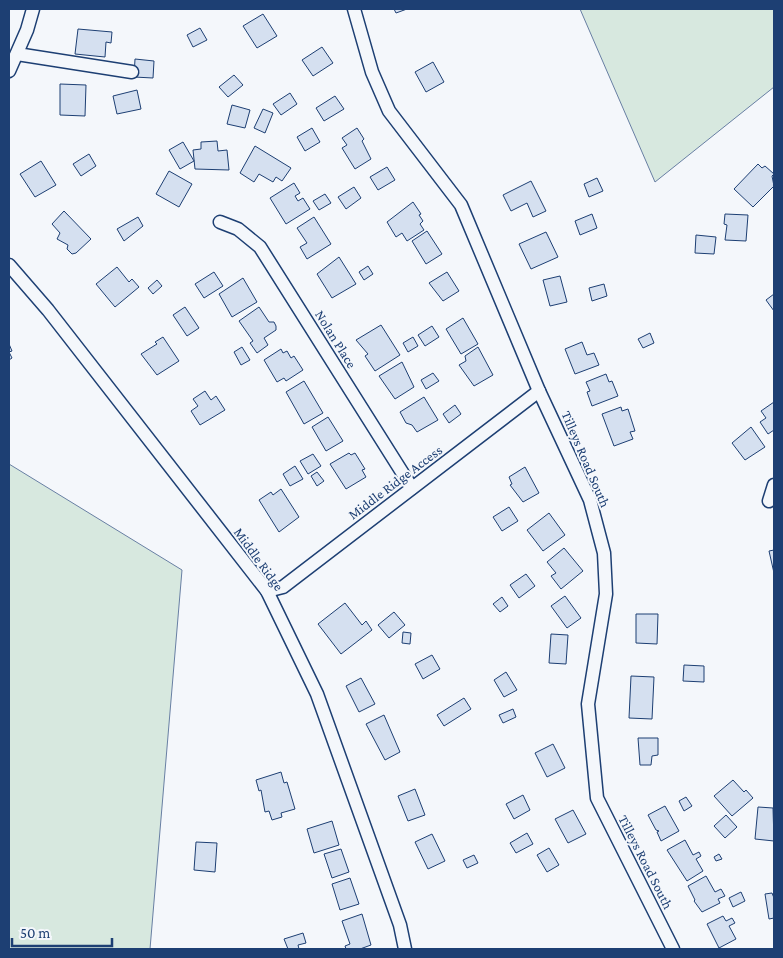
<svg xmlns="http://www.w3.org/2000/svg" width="783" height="958" font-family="'Crimson Pro',serif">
  <rect width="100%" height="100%" fill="#f4f7fb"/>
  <g fill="#d7e8df" stroke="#687fa3">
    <path d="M580 9H774V87L655 182Z"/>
    <path d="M9 464 182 570 150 949H9Z"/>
  </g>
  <g fill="#d5e0f0" stroke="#1d3f73">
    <path d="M394 9H407L396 13Z"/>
    <path d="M263 14 277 36 257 48 243 26Z"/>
    <path d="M200 28 207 40 193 47 187 35Z"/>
    <path d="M78 29 112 32 111 43 106 42 105 57 75 54Z"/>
    <path d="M322 47 333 63 313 76 302 60Z"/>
    <path d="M135 59 154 61 153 78 134 77Z"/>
    <path d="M433 62 444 82 426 92 415 72Z"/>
    <path d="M234 75 243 85 228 97 219 87Z"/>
    <path d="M60 84 86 85 85 116 60 115Z"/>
    <path d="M137 90 141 109 117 114 113 96Z"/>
    <path d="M290 93 297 104 281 115 273 104Z"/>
    <path d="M335 96 344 109 324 121 316 108Z"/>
    <path d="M232 105 250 110 245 128 227 124Z"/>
    <path d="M263 109 273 113 265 133 254 128Z"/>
    <path d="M312 128 320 142 305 151 297 137Z"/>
    <path d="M357 128 364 139 362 141 371 159 355 169 342 148 347 145 342 138Z"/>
    <path d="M217 141 218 151 227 150 229 170 195 169 193 150 201 149V142Z"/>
    <path d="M183 142 194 161 180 169 169 150Z"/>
    <path d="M255 146 291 168 282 181 276 177 273 182 259 174 254 182 240 173Z"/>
    <path d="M89 154 96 166 81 176 73 164Z"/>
    <path d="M41 161 56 185 35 197 20 174Z"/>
    <path d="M758 164 762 168 765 166 774 174 772 176 774 186 753 207 734 189Z"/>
    <path d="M387 167 395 180 378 190 370 177Z"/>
    <path d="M169 171 192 184 179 207 156 194Z"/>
    <path d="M597 178 603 191 589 197 584 184Z"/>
    <path d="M531 181 546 211 533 217 527 203 511 211 503 195Z"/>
    <path d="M294 183 300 193 295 196 298 201 303 198 310 209 286 224 270 198Z"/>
    <path d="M354 187 361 198 346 209 338 197Z"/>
    <path d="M325 194 331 203 319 210 313 201Z"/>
    <path d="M413 202 421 214 419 215 423 221 420 224 424 230 407 241 402 233 396 237 387 222Z"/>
    <path d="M64 211 91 239 76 253 72 254 67 249 68 245 57 239 60 233 52 224Z"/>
    <path d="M592 214 597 228 580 235 575 221Z"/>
    <path d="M725 214 748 215 746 241 725 240 727 225 724 224Z"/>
    <path d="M138 217 143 226 124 241 117 229Z"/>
    <path d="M314 217 331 244 307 259 300 247 307 243 297 228Z"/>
    <path d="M427 231 442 254 426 264 412 241Z"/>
    <path d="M546 232 558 257 531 269 519 244Z"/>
    <path d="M696 235 716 237 714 254 695 253Z"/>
    <path d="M339 257 356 284 332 298 317 274Z"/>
    <path d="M368 266 373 274 364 280 359 272Z"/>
    <path d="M117 267 129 282 132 279 139 287 115 307 96 284Z"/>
    <path d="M214 272 223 286 204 298 195 284Z"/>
    <path d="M447 272 459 291 443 301 429 283Z"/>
    <path d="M560 276 567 302 550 306 543 280Z"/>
    <path d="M243 278 257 302 232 317 219 294Z"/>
    <path d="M157 280 162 286 153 294 148 288Z"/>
    <path d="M604 284 607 296 592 301 589 288Z"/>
    <path d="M774 294V311L766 300Z"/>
    <path d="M185 307 199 328 187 336 173 315Z"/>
    <path d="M259 307 269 322H274L276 326V330L264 338 268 345 257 353 250 343 253 341 239 321Z"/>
    <path d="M463 318 478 344 461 354 446 329Z"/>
    <path d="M381 325 400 355 375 371 365 356 368 354 356 340Z"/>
    <path d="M432 326 439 337 425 346 418 335Z"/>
    <path d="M650 333 654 343 643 348 638 339Z"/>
    <path d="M163 337 179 361 157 375 141 354 157 344 155 342Z"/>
    <path d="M413 337 418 346 408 352 403 343Z"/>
    <path d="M582 342 587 355 594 353 599 365 575 374 565 349Z"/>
    <path d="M9 344 12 351 9 352 12 358 9 360Z"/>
    <path d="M242 347 250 360 241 365 234 352Z"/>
    <path d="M478 347 493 375 474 386 459 365 466 361 465 356Z"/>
    <path d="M281 349 283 353 287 351 291 358 294 356 303 370 286 381 284 378 277 382 264 360Z"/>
    <path d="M402 362 414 387 395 399 379 376Z"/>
    <path d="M433 373 439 381 426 389 421 380Z"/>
    <path d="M606 374 609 382 612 381 618 396 592 406 587 392 590 391 586 382Z"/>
    <path d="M304 381 323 413 304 424 286 392Z"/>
    <path d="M205 391 211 400 216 396 225 410 200 425 191 411 198 406 193 399Z"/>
    <path d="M424 397 438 420 417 432 412 425 406 423 400 412Z"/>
    <path d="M774 402V430L768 434 760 422 766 418 761 411Z"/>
    <path d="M455 405 461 414 449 423 443 414Z"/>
    <path d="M621 407 622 411 628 409 635 431 630 432 633 439 614 446 602 414Z"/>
    <path d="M328 417 343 441 326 451 312 427Z"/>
    <path d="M751 427 765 447 745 460 732 443Z"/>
    <path d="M349 453 351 455 355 453 365 469 362 470 366 477 346 489 330 464Z"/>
    <path d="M313 454 321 466 308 474 300 461Z"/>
    <path d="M295 466 303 479 290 486 283 474Z"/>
    <path d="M525 467 539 493 523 502 510 485 512 484 509 477Z"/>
    <path d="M317 472 324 481 317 486 311 476Z"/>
    <path d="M281 489 299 517 279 532 259 500 271 492 273 495Z"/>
    <path d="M509 507 518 521 502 531 493 517Z"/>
    <path d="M549 513 565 535 543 551 527 530Z"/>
    <path d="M564 548 583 571 561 589 551 576 556 573 547 562Z"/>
    <path d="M774 550V573L769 551Z"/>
    <path d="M526 574 535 586 519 598 510 585Z"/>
    <path d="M565 596 581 618 567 628 551 606Z"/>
    <path d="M502 597 508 606 500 612 493 604Z"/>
    <path d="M345 603 362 625 366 621 372 630 341 654 318 624Z"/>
    <path d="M394 612 405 625 389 638 378 625Z"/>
    <path d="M636 614H658L657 644 636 643Z"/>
    <path d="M403 632 411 633 410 644 402 643Z"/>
    <path d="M551 634 568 635 566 664 549 663Z"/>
    <path d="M432 655 440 669 423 679 415 664Z"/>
    <path d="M684 665 704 666V682L683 681Z"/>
    <path d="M506 672 517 690 504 697 494 680Z"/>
    <path d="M631 676 654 677 652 719 629 718Z"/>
    <path d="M361 678 375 704 359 712 346 686Z"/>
    <path d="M464 698 471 709 444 726 437 715Z"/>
    <path d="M513 709 516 717 503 723 499 715Z"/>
    <path d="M384 715 400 752 385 760 366 724Z"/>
    <path d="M638 738H658V755L652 756 651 765H640Z"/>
    <path d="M553 744 565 768 547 777 535 753Z"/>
    <path d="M281 772 284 783 287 782 295 809 281 813 282 817 272 820 269 811 265 812 261 790 259 791 256 780Z"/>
    <path d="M733 780 744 792 746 790 753 798 732 816 714 796Z"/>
    <path d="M415 789 425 815 408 821 398 796Z"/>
    <path d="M523 795 530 810 514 819 506 804Z"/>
    <path d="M686 797 692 806 684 811 679 801Z"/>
    <path d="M665 806 679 831 661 841 657 832 659 831 656 830 648 815Z"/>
    <path d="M758 807 773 808 774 841 755 839Z"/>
    <path d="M573 810 586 834 568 843 555 819Z"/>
    <path d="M726 815 737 827 725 838 714 826Z"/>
    <path d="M332 821 339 845 314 853 307 829Z"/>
    <path d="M527 833 533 844 516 853 510 843Z"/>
    <path d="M432 834 445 861 428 869 415 842Z"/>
    <path d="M685 840 693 855 699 852 701 856 696 859 703 871 687 881 667 850Z"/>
    <path d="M196 842 217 843 215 872 194 870Z"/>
    <path d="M549 848 559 865 547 872 537 855Z"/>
    <path d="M341 849 349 872 332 878 324 854Z"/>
    <path d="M719 854 722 859 716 861 714 857Z"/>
    <path d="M474 855 478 863 467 868 463 860Z"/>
    <path d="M706 876 715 892 721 889 725 896 718 899 720 903 702 912 694 901 695 900 688 886Z"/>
    <path d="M350 878 359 904 340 910 332 884Z"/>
    <path d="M741 892 745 901 733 907 729 898Z"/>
    <path d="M772 893 774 898V918L769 919 765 894Z"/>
    <path d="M362 914 371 945 360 949H346L345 946 350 944 342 921Z"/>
    <path d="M723 916 726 921 732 918 735 923 729 926 736 939 719 948 707 924Z"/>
    <path d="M303 933 306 943 298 945 299 949H288L284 939Z"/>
  </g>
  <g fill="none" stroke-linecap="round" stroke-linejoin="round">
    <g stroke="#1d3f73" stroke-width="15">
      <g id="street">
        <path d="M354 9 372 72 389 111 461 205 539 391 590 500 604 553 606 594 588 704 597 798 673 949"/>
        <path d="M17 54 132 72"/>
        <path d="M9 71 27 30 33 9"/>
        <path d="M220 222 238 229 260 247 412 488"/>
        <path d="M9 265 48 310 267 591 317 694 400 925 405 949"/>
        <path d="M769 501 774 485"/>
        <path d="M267 591 283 587 539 391"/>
      </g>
    </g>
    <use href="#street" stroke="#f4f7fb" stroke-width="12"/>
  </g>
  <g text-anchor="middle" stroke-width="4" stroke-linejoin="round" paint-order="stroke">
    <g font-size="14" fill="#1d3f73" stroke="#f4f7fb">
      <text transform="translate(336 339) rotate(58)" y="5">Nolan Place</text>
      <text transform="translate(586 459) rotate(67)" y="5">Tilleys Road South</text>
      <text transform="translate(395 482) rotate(-37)" y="5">Middle Ridge Access</text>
      <text transform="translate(259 559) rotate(54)" y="5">Middle Ridge</text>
      <text transform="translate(646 862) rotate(63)" y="5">Tilleys Road South</text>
    </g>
  </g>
  <rect width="783" height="958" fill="none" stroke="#1d3f73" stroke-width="20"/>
  <path d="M12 938v8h100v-8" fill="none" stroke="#1d3f73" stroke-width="2.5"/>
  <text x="20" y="938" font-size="15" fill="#1d3f73" stroke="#f4f7fb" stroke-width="4" paint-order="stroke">50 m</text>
</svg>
